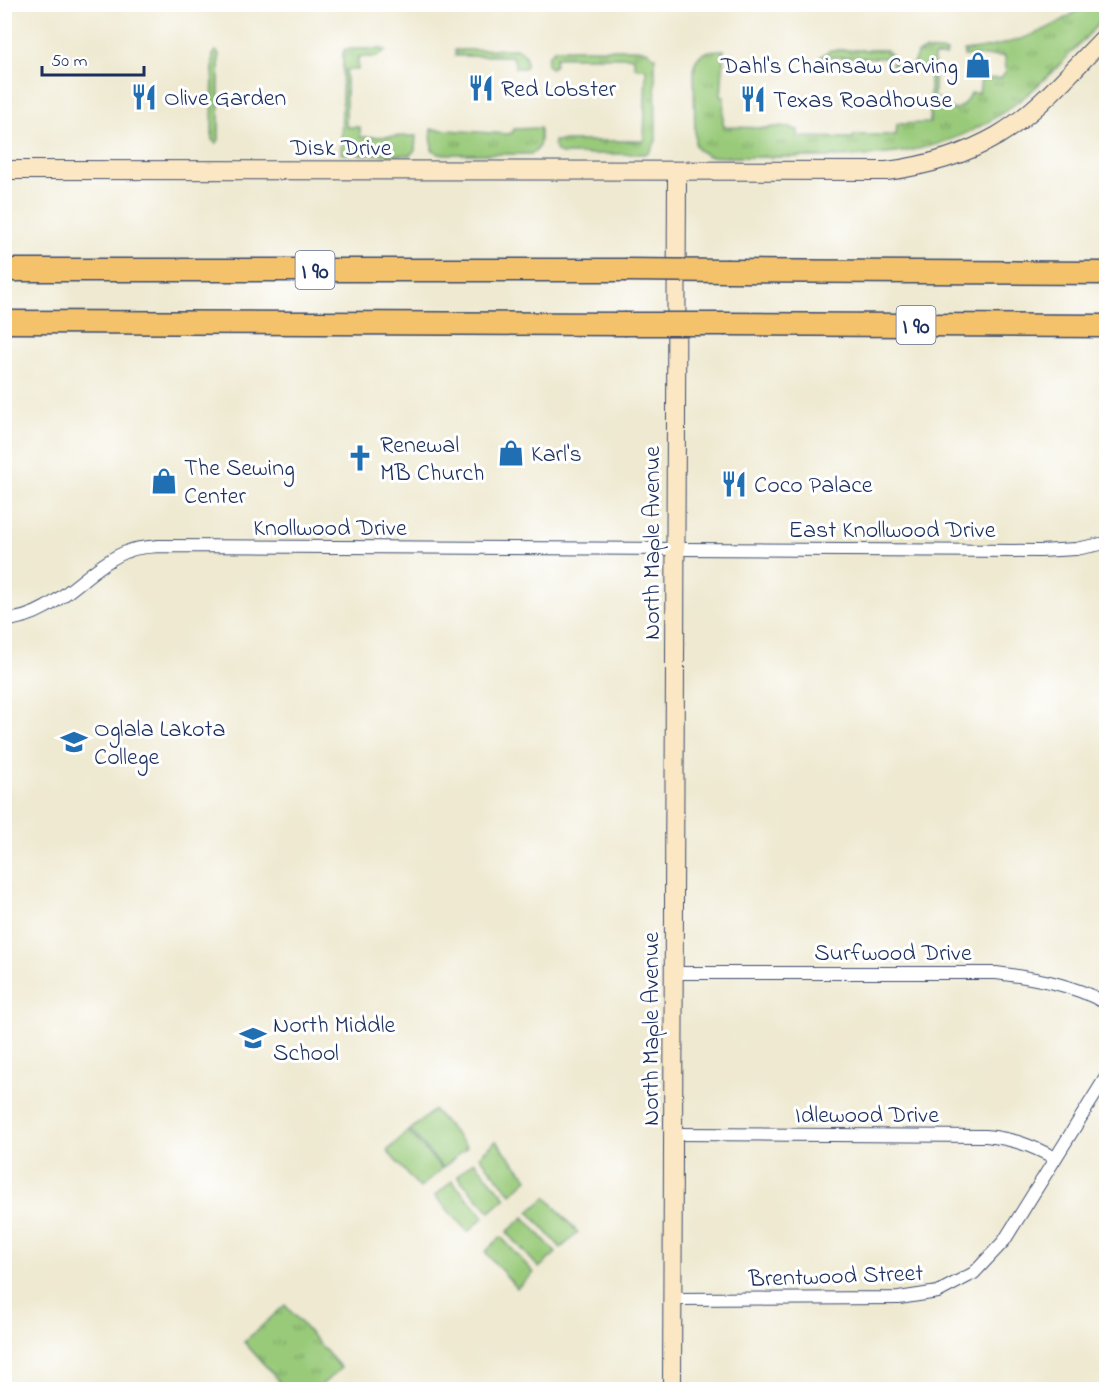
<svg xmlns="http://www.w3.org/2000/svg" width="1111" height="1394" font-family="'Indie Flower',sans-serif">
  <defs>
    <pattern id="grass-tufts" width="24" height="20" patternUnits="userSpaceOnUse" patternTransform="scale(1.5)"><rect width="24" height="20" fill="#99ca79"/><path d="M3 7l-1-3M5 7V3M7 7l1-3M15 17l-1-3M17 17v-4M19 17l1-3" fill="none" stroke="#7ca466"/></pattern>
  </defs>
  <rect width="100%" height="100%" fill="#fff"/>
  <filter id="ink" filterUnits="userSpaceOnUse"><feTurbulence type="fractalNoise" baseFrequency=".0167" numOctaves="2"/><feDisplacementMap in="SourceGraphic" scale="12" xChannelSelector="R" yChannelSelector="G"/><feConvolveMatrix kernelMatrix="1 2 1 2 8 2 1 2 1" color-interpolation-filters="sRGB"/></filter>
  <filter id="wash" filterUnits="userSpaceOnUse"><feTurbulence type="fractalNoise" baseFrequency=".008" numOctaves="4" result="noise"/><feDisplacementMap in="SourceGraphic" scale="24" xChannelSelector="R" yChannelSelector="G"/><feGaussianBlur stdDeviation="1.35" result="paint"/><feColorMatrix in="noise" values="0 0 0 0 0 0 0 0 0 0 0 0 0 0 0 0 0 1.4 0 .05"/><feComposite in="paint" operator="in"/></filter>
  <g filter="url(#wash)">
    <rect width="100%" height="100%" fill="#eee9d0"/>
    <g fill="url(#grass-tufts)" stroke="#5a7c6c" stroke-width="1.5">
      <path d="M1084 5H1106V16C1076 47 1046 82 1011 107 941 158 877 157 794 157 766 157 736 158 708 156L698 150 695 145 694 65C699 51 710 50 724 50L721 97H724L723 124 725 127 767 128 782 126 798 130V137L853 138 854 135H896L897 124 930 123V68L912 66 917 54 925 50 947 52 946 56H934V99H946L948 107 955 110 963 105 971 93H979L981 79 1001 78 1006 71 1005 56H964V51C1007 46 1050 33 1084 5Z"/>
      <path d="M345 49H383L386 51 376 57H358V70H346V127H360V137L416 136 415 150 410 155 341 154 343 53Z"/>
      <path d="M517 49C525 53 527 57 526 66L524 68H515V62L511 56H455V50Z"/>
      <path d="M555 49H637L648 51 655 57 656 141 649 152 644 154H562C555 152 554 148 554 141H644L646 68H637L634 66V57H556L555 65 551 68 547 65 548 56Z"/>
      <path d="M831 50H886L894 58 895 67H892V58L825 57 824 67 821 68 819 65 821 56Z"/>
      <path d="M216 51 219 54V140L216 143 212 140 213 54Z"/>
      <path d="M540 128C540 139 542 151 530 154H439L432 149 431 129 507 134 512 133 514 129Z"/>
      <path d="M285 1305 341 1368 317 1389H286L244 1342Z"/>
    </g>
    <g fill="#99ca79" stroke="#5a7c6c" stroke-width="1.5">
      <path d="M434 1110 467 1147 443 1168 410 1130Z"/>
      <path d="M408 1131 442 1169 420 1188 387 1151Z"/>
      <path d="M496 1141 528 1179 511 1194 479 1156Z"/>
      <path d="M474 1161 506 1198 490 1212 457 1176Z"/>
      <path d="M452 1181 484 1217 468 1232 435 1196Z"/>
      <path d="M546 1197 578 1233 561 1248 529 1212Z"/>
      <path d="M524 1217 556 1253 539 1268 507 1232Z"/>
      <path d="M501 1237 534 1273 517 1288 485 1252Z"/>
    </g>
  </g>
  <g filter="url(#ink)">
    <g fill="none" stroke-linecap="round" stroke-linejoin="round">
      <g stroke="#3b4b6f" stroke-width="14">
        <g id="street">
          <path d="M4 620C57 618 85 566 131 550 140 547 150 547 159 546L1040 551 1076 549 1106 543"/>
          <path d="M674 973H996C1036 978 1071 984 1106 1003"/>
          <path d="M674 1134 986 1136C1014 1139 1030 1145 1055 1158"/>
          <path d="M673 1299 899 1298 938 1292 974 1273 1004 1241 1106 1077"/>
        </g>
      </g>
      <g stroke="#3b4b6f" stroke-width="20">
        <g id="secondary">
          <path d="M4 170 887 171C925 166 964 155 997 136 1039 111 1072 70 1106 36"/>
          <path d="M672 1390 677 172"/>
        </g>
      </g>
      <g stroke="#3b4b6f" stroke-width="25">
        <g id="highway">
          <path d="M4 270H625"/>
          <path d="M728 271 1106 273"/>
          <path d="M4 322 624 324"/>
          <path d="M726 324 1106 326"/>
        </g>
      </g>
      <use href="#street" stroke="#fff" stroke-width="12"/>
      <use href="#secondary" stroke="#fbe7c3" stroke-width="18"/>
      <use href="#highway" stroke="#f4c26a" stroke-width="22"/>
      <g stroke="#3b4b6f" stroke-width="25" stroke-linecap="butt">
        <g id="highway-bridge">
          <path d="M625 270 728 271"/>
          <path d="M624 324H726"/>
        </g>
      </g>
      <use href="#highway-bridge" stroke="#f4c26a" stroke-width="22"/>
    </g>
  </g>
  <defs>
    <g id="shop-bare" transform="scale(2.07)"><path d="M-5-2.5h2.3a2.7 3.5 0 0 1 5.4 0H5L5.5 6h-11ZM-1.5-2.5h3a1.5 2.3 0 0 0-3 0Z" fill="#1f6fb2" stroke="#fff" stroke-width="2.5" paint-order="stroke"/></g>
    <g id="restaurant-bare" transform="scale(2.07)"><path d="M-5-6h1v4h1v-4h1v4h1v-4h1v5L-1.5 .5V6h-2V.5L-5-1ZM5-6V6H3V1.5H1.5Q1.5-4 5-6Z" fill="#1f6fb2" stroke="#fff" stroke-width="2.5" paint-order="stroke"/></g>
    <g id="church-bare" transform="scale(2.07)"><path d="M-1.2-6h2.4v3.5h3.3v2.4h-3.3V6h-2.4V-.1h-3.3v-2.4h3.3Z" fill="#1f6fb2" stroke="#fff" stroke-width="2.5" paint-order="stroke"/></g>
    <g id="university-bare" transform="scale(2.07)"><path d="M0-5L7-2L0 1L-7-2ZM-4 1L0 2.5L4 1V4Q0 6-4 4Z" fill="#1f6fb2" stroke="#fff" stroke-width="2.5" paint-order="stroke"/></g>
    <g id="school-bare" transform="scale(2.07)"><path d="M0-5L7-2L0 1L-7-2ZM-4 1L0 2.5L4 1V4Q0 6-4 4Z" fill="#1f6fb2" stroke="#fff" stroke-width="2.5" paint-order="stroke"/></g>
  </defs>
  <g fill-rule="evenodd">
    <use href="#shop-bare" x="978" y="65"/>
    <use href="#restaurant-bare" x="481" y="88"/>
    <use href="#restaurant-bare" x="144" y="97"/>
    <use href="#restaurant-bare" x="753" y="99"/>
    <use href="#shop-bare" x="511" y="453"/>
    <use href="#church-bare" x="360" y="458"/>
    <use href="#shop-bare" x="164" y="481"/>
    <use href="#restaurant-bare" x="734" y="484"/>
    <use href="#university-bare" x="74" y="742"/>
    <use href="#school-bare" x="253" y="1038"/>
  </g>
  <g text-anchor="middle" stroke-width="6" stroke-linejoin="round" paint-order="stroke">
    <g fill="#fff" stroke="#5f6d8e" stroke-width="1.5">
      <rect x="295.5" y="251" width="39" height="38" rx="4.5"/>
      <rect x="896.5" y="306" width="39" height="38" rx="4.5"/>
    </g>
    <g font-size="22" font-weight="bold" fill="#1b2f5e">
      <text x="315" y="278">I 90</text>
      <text x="916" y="333">I 90</text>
    </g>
    <g font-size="24" fill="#1b2f5e" stroke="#fff" text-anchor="start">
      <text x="958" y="73" text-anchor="end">Dahl's Chainsaw Carving</text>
      <text x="501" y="96">Red Lobster</text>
      <text x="164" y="105">Olive Garden</text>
      <text x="773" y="107">Texas Roadhouse</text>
      <text x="380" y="452">Renewal<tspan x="380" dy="28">MB Church</tspan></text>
      <text x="531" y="461">Karl's</text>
      <text x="184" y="475">The Sewing<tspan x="184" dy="28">Center</tspan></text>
      <text x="754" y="492">Coco Palace</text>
      <text x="94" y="736">Oglala Lakota<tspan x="94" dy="28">College</tspan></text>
      <text x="273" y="1032">North Middle<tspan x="273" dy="28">School</tspan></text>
    </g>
    <g font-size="24" fill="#1b2f5e" stroke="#fff">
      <text x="341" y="155">Disk Drive</text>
      <text x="330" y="535">Knollwood Drive</text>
      <text x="892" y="537">East Knollwood Drive</text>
      <text transform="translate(651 543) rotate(-90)" y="8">North Maple Avenue</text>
      <text x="893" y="960">Surfwood Drive</text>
      <text transform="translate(650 1029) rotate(-90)" y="8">North Maple Avenue</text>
      <text x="867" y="1122">Idlewood Drive</text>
      <text transform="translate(836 1275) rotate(-2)" y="8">Brentwood Street</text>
    </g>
  </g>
  <rect width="1111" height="1394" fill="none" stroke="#fff" stroke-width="24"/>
  <path d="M42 66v9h102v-9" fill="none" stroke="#1b2f5e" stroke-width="3"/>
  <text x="51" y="66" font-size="18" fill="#1b2f5e" stroke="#ffffff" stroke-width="4.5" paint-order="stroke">50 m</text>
</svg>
